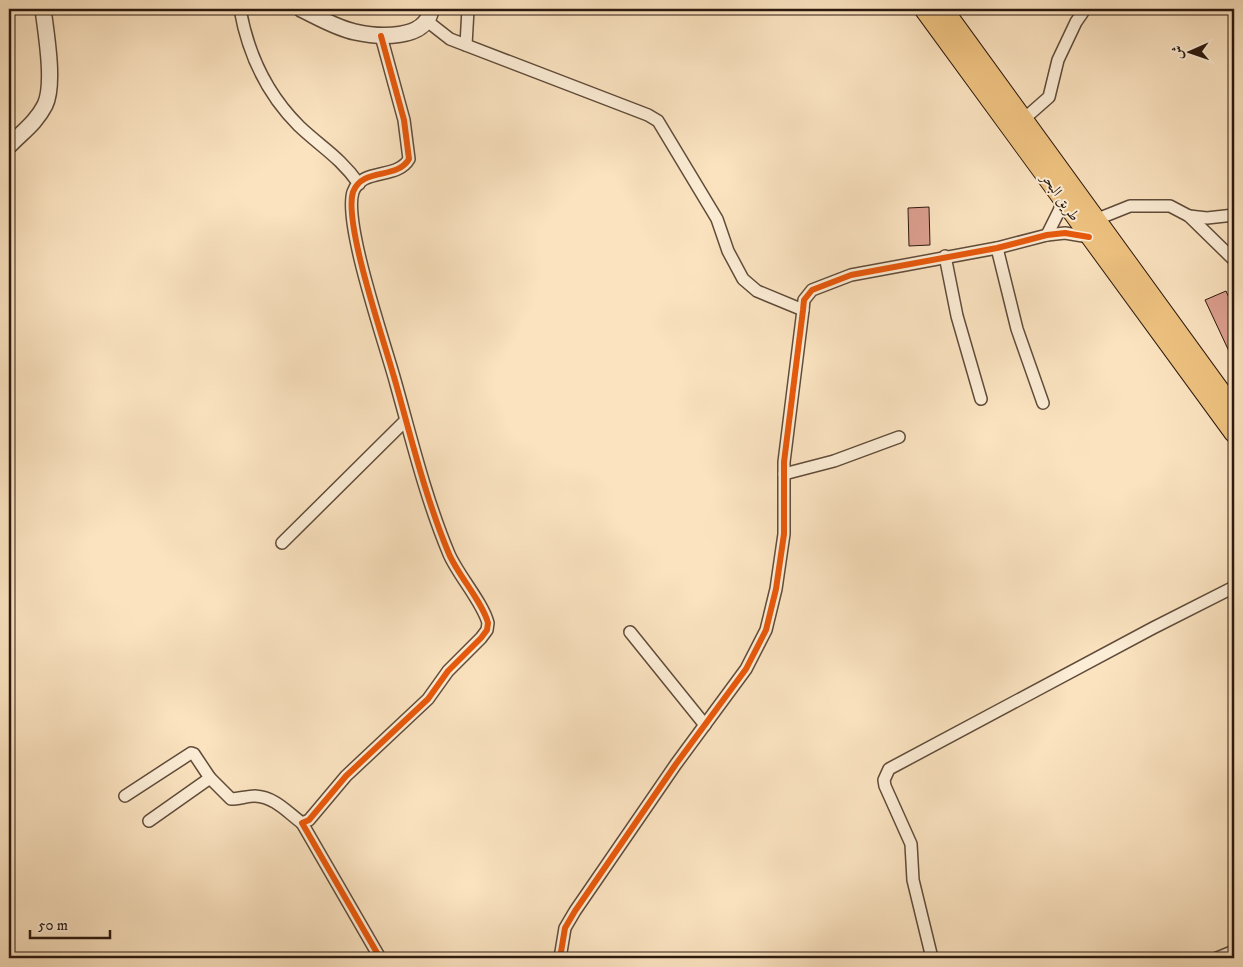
<svg xmlns="http://www.w3.org/2000/svg" width="1243" height="967" font-family="'IM FELL DW Pica',Amiri,serif">
  <rect width="100%" height="100%" fill="#fbe3c0"/>
  <filter id="stains"><feTurbulence type="fractalNoise" baseFrequency=".004" numOctaves="4"/><feColorMatrix values="0 0 0 0 .2 0 0 0 0 .09 0 0 0 0 .02 0 0 0 .5 -.17"/></filter>
  <radialGradient id="worn" r=".72"><stop offset=".6" stop-color="#630" stop-opacity="0"/><stop offset="1" stop-color="#630" stop-opacity=".3"/></radialGradient>
  <g fill="#dc9f8f" stroke="#2c190e">
    <path d="M929 207 930 245 909 246 908 208Z"/>
    <path d="M1226 291 1234 309V362L1205 300Z"/>
  </g>
  <g fill="none" stroke-linecap="round" stroke-linejoin="round">
    <g stroke="#604c3a" stroke-width="14">
      <g id="minor">
        <path d="M240 9C248 54 266 93 299 126 321 147 340 157 359 184"/>
        <path d="M427 21 450 39 648 115 658 121 717 219 728 251 743 279 757 291 803 310"/>
        <path d="M466 45 468 9"/>
        <path d="M1024 119 1049 97 1058 60 1076 22 1085 9"/>
        <path d="M1189 216 1207 218 1234 215"/>
        <path d="M1095 220 1130 206H1170L1189 216 1234 260"/>
        <path d="M1047 235 1059 211 1063 198"/>
        <path d="M997 248 1017 329 1043 403"/>
        <path d="M945 256 957 316 981 399"/>
        <path d="M784 474 834 461 899 437"/>
        <path d="M282 543 405 421"/>
        <path d="M630 632 705 725"/>
        <path d="M125 796 191 753 194 754 210 778"/>
        <path d="M149 821 210 778 231 799C239 799 247 796 255 796 275 797 287 812 302 823"/>
        <path d="M380 958 302 823 309 820 346 776 428 699 448 671 481 638 487 630 488 623C483 603 458 575 449 554 426 499 412 441 396 384 386 346 343 224 353 192 362 167 397 180 409 159L404 120 381 36"/>
        <path d="M560 958 565 928 575 911 676 764 746 669 766 630 776 589 784 534V462L803 310 804 300 812 290 851 275 997 248 1047 235 1065 233 1089 237"/>
        <path d="M932 958 913 880 911 844 885 786 884 780 889 769 1153 628 1234 587"/>
        <path d="M1217 958 1234 951"/>
      </g>
    </g>
    <g stroke="#604c3a" stroke-width="18">
      <g id="tertiary">
        <path d="M301 9C318 17 336 28 355 32 377 37 427 41 431 9"/>
        <path d="M9 146C21 133 36 123 45 105 55 84 46 33 43 9"/>
      </g>
    </g>
    <g stroke="#2c190e" stroke-width="21">
      <g id="trunk">
        <path d="M924 9 1234 433"/>
        <path d="M943 9 1234 410"/>
      </g>
    </g>
    <use href="#minor" stroke="#fcedd6" stroke-width="11"/>
    <use href="#tertiary" stroke="#fcedd6" stroke-width="15"/>
    <use href="#trunk" stroke="#eec280" stroke-width="19"/>
    <g stroke="#fcedd6" stroke-width="9">
      <g id="cycleway">
        <path d="M380 958 302 823 309 820 346 776 428 699 448 671 481 638 487 630 488 623C483 603 458 575 449 554 426 499 412 441 396 384 386 346 343 224 353 192 362 167 397 180 409 159L404 120 381 36"/>
        <path d="M560 958 565 928 575 911 676 764 746 669 766 630 776 589 784 534V462L803 310 804 300 812 290 851 275 997 248 1047 235 1065 233 1089 237"/>
      </g>
    </g>
    <use href="#cycleway" stroke="#e8590c" stroke-width="6"/>
  </g>
  <g text-anchor="middle" stroke-width="4" stroke-linejoin="round" paint-order="stroke">
    <g font-size="15" fill="#2c190e" stroke="#fcedd6">
      <text transform="translate(1061 197) rotate(55)" y="5">طريق البحر</text>
    </g>
  </g>
  <rect width="1243" height="967" fill="none" stroke="#fbe3c0" stroke-width="30"/>
  <rect x="10" y="10" width="1223" height="947" fill="none" stroke="#2c190e" stroke-width="2.5"/>
  <rect x="15" y="15" width="1213" height="937" fill="none" stroke="#2c190e"/>
  <g transform="translate(1190 52) rotate(268)" stroke="#fcedd6" stroke-width="4" paint-order="stroke">
  <path d="M0-4L9 19L0 12L-9 19Z" fill="#2c190e"/>
  <text y="-8" font-size="14" font-weight="bold" text-anchor="middle" fill="#2c190e">ش</text>
  </g>
  <path d="M30 930v8h80v-8" fill="none" stroke="#2c190e" stroke-width="2.5"/>
  <text x="38" y="930" font-size="15" fill="#2c190e" stroke="#fcedd6" stroke-width="4" paint-order="stroke">50 m</text>
  <rect width="100%" height="100%" filter="url(#stains)"/>
  <rect width="100%" height="100%" fill="url(#worn)"/>
</svg>
